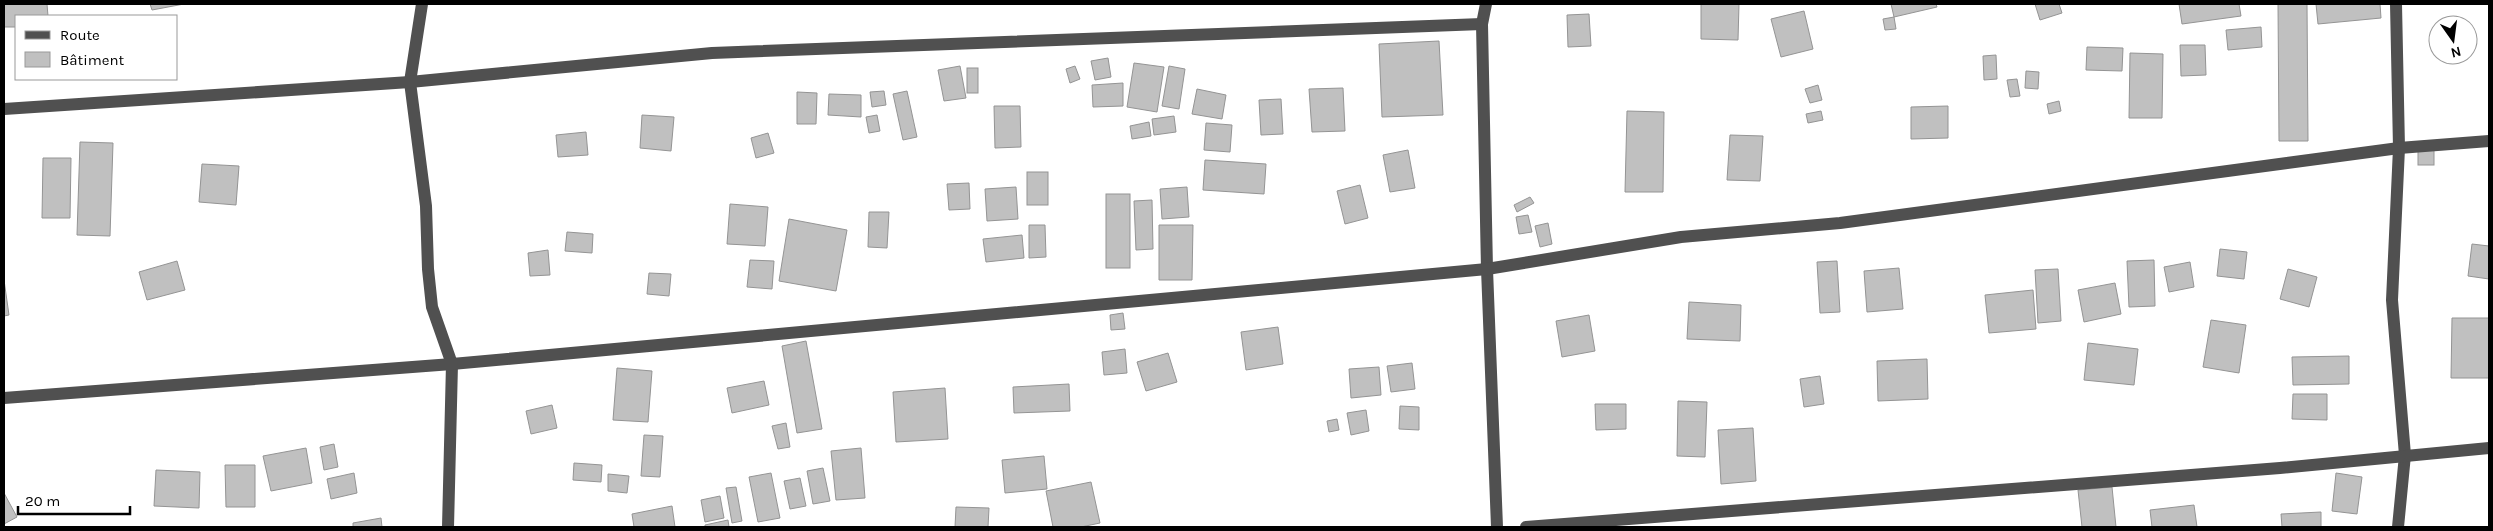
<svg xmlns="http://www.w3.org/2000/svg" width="2493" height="531" font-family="Karla,sans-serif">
  <rect width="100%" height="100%" fill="#fff"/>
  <g fill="#c0c0c0" stroke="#949494">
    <path d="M4 4H47L48 16H16V27H4Z"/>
    <path d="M150 4H184L152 10Z"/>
    <path d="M1701 4H1739L1738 40 1701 39Z"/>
    <path d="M1891 4H1936L1937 7 1894 17Z"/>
    <path d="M2035 4H2059L2062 13 2040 20Z"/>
    <path d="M2179 4H2239L2241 16 2182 24Z"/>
    <path d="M2278 4H2307L2308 141H2279Z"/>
    <path d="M2316 4H2380L2381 18 2318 24Z"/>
    <path d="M1804 11 1813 49 1781 57 1771 19Z"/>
    <path d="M1589 14 1591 46 1568 47 1567 15Z"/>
    <path d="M1894 17 1896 29 1885 30 1883 19Z"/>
    <path d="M2261 27 2262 47 2228 50 2226 30Z"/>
    <path d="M1439 41 1443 115 1382 117 1379 44Z"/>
    <path d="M2180 45H2205L2206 75 2181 76Z"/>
    <path d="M2087 47 2123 48 2122 71 2086 70Z"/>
    <path d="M2130 53 2163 54 2162 118H2129Z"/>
    <path d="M1996 55 1997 79 1984 80 1983 56Z"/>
    <path d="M1108 58 1111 77 1095 80 1091 61Z"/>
    <path d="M1134 63 1164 67 1157 112 1127 107Z"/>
    <path d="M960 66 966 98 944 101 938 70Z"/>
    <path d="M1075 66 1080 79 1070 83 1066 69Z"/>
    <path d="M1169 66 1185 69 1179 109 1162 106Z"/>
    <rect x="967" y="68" width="11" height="25"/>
    <path d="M2026 71 2039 72 2038 89 2025 88Z"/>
    <path d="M2017 79 2020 96 2010 97 2007 80Z"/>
    <path d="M1123 83V106L1093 107 1092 85Z"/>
    <path d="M1818 85 1822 100 1810 103 1805 89Z"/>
    <path d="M1343 88 1345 131 1312 132 1309 89Z"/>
    <path d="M1197 89 1226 95 1222 119 1192 114Z"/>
    <path d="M884 91 886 105 872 107 870 92Z"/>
    <path d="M907 91 917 137 903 140 893 94Z"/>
    <path d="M797 92 817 93 816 124H797Z"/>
    <path d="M829 94 861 95V117L828 115Z"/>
    <path d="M1281 99 1283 134 1261 135 1259 100Z"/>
    <path d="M2059 101 2061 111 2049 114 2047 104Z"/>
    <path d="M994 106H1020L1021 147 995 148Z"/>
    <path d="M1948 106V138L1911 139V107Z"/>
    <path d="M1627 111 1664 112 1663 192H1625Z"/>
    <path d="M1821 111 1823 120 1808 123 1806 114Z"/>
    <path d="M642 115 674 117 671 151 640 148Z"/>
    <path d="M877 115 880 131 869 133 866 117Z"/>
    <path d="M1174 116 1176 132 1154 135 1152 119Z"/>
    <path d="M1149 122 1151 136 1132 139 1130 126Z"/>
    <path d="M1206 123 1232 125 1230 152 1204 150Z"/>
    <path d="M586 132 588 155 558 157 556 135Z"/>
    <path d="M768 133 774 153 756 158 751 138Z"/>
    <path d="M1730 135 1763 136 1760 181 1727 180Z"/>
    <path d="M80 142 113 143 110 236 77 235Z"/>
    <rect x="2418" y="148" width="16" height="17"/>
    <path d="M1408 150 1415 188 1390 192 1383 155Z"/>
    <path d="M43 158H71L70 218H42Z"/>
    <path d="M1205 160 1266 164 1264 194 1203 190Z"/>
    <path d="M202 164 239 166 236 205 199 202Z"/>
    <rect x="1027" y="172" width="21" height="33"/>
    <path d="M969 183 970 209 949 210 947 184Z"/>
    <path d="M1360 185 1368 218 1345 224 1337 191Z"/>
    <path d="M1016 187 1018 219 987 221 985 189Z"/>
    <path d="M1187 187 1189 217 1162 219 1160 189Z"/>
    <rect x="1106" y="194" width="24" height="74"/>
    <path d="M1530 197 1534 203 1517 212 1514 205Z"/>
    <path d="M1152 200 1153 249 1136 250 1134 201Z"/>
    <path d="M730 204 768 207 765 246 727 244Z"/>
    <path d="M869 212H889L887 248 868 247Z"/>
    <path d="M1528 215 1532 232 1519 234 1516 217Z"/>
    <path d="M789 219 847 230 836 291 779 281Z"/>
    <path d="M1548 223 1552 244 1540 247 1535 226Z"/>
    <path d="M1029 225H1045L1046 257 1029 258Z"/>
    <path d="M1159 225H1193L1192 280H1159Z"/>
    <path d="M567 232 593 234 592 253 565 251Z"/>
    <path d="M1022 235 1024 258 986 262 983 239Z"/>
    <path d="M2472 244 2489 246V279L2468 276Z"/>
    <path d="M2220 249 2247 252 2244 279 2217 276Z"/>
    <path d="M548 250 550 275 530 276 528 253Z"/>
    <path d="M750 260 774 261 772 289 747 287Z"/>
    <path d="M2154 260 2155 306 2129 307 2127 261Z"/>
    <path d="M177 261 185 290 147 300 139 272Z"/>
    <path d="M1837 261 1840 312 1820 313 1817 262Z"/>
    <path d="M2190 262 2194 287 2169 292 2164 267Z"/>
    <path d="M1899 268 1903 309 1867 312 1864 271Z"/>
    <path d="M2058 269 2061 321 2038 323 2035 270Z"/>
    <path d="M2288 269 2317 277 2309 307 2280 299Z"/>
    <path d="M649 273 671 274 669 296 647 294Z"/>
    <path d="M4 280 9 315 4 316Z"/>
    <path d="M2115 283 2121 314 2084 322 2078 290Z"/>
    <path d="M2033 290 2036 329 1989 333 1985 295Z"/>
    <path d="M1689 302 1741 305 1740 341 1687 339Z"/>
    <path d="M1123 313 1125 329 1111 330 1110 315Z"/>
    <path d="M1589 315 1595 351 1562 357 1556 321Z"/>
    <path d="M2452 318H2489V378H2451Z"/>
    <path d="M2211 320 2246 325 2239 373 2203 367Z"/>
    <path d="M1278 327 1283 364 1246 370 1241 332Z"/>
    <path d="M806 341 822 429 797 433 782 346Z"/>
    <path d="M2088 343 2138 349 2134 385 2084 380Z"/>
    <path d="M1125 349 1127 373 1104 375 1102 352Z"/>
    <path d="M1168 353 1177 382 1146 391 1137 362Z"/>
    <path d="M2349 356V384L2293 385 2292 357Z"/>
    <path d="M1927 359 1928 399 1878 401 1877 361Z"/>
    <path d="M1412 363 1415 389 1391 392 1387 366Z"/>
    <path d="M1379 367 1381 395 1351 398 1349 369Z"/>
    <path d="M617 368 652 371 648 422 613 420Z"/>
    <path d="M1820 376 1824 404 1804 407 1800 379Z"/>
    <path d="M764 381 769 405 732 413 727 388Z"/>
    <path d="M1069 384 1070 411 1014 413 1013 387Z"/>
    <path d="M945 388 948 439 896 442 893 392Z"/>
    <path d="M2293 394H2327V420L2292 419Z"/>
    <path d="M1678 401 1707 402 1705 457 1677 456Z"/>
    <path d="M1595 404H1626V429L1596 430Z"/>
    <path d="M552 405 557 428 531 434 526 411Z"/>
    <path d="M1400 406 1419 407V430L1399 429Z"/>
    <path d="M1366 410 1369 431 1351 435 1347 413Z"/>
    <path d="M1337 419 1339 430 1329 432 1327 421Z"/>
    <path d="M786 423 790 447 778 449 772 426Z"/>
    <path d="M1753 428 1756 481 1721 484 1718 430Z"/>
    <path d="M644 435 663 436 660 477 641 476Z"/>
    <path d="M334 444 338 467 324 470 320 447Z"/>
    <path d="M306 448 312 483 271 491 263 456Z"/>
    <path d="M861 448 865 498 836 500 831 451Z"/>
    <path d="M1044 456 1047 489 1005 493 1002 460Z"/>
    <path d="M574 463 602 465 601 482 573 480Z"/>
    <path d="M225 465H255V507H226Z"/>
    <path d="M823 468 830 501 813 504 807 471Z"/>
    <path d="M156 470 200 472 199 508 154 506Z"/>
    <path d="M354 473 357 493 331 499 327 479Z"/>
    <path d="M771 473 780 518 758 522 749 477Z"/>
    <path d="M2336 473 2362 477 2357 514 2332 511Z"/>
    <path d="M608 474 629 476 627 493 608 491Z"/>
    <path d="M800 478 806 506 790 509 784 481Z"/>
    <path d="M1091 482 1100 523 1081 527H1053L1046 491Z"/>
    <path d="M736 487 742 521 732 523 726 488Z"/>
    <path d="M2112 487 2116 527H2082L2078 490Z"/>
    <path d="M4 493 17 517 4 524Z"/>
    <path d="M720 496 724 518 705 522 701 500Z"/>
    <path d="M2194 505 2197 527H2152L2150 510Z"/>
    <path d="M672 506 675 527H634L632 514Z"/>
    <path d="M956 507 989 508 988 527H955Z"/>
    <path d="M2321 512V527H2282L2281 514Z"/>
    <path d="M381 518 382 527H353V523Z"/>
    <path d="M728 520 729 527H705V525Z"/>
  </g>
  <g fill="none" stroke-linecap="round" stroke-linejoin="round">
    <g stroke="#505050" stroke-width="12">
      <path d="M422 4 410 82 426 206 428 269 432 307 452 364 448 527"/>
      <path d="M1486 4 1482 24 1487 269 1497 527"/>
      <path d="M2396 4 2399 148 2392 300 2405 455 2398 527"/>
      <path d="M4 109 410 82 712 53 1482 24"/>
      <path d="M4 398 452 364 1487 269 1681 237 1840 223 2399 148 2489 141"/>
      <path d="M1526 527 2280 468 2489 448"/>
    </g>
  </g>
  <rect width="2493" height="531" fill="none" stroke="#000000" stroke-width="10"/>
  <rect x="15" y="15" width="162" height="65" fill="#ffffff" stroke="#999999"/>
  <rect x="25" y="31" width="25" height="8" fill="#505050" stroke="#999999"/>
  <text x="60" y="40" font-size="15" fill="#000000">Route</text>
  <rect x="25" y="52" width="25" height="15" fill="#c0c0c0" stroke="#999999"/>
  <text x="60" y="65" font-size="15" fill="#000000">Bâtiment</text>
  <g transform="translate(2453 40) rotate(166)"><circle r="24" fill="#ffffff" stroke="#999999"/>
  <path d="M0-4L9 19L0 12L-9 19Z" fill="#000000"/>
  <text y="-8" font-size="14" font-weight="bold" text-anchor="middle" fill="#000000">N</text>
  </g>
  <path d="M18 506v8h112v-8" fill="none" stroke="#000000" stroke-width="2.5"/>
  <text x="25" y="506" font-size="15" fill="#000000" stroke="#ffffff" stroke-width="4" paint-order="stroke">20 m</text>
</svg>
